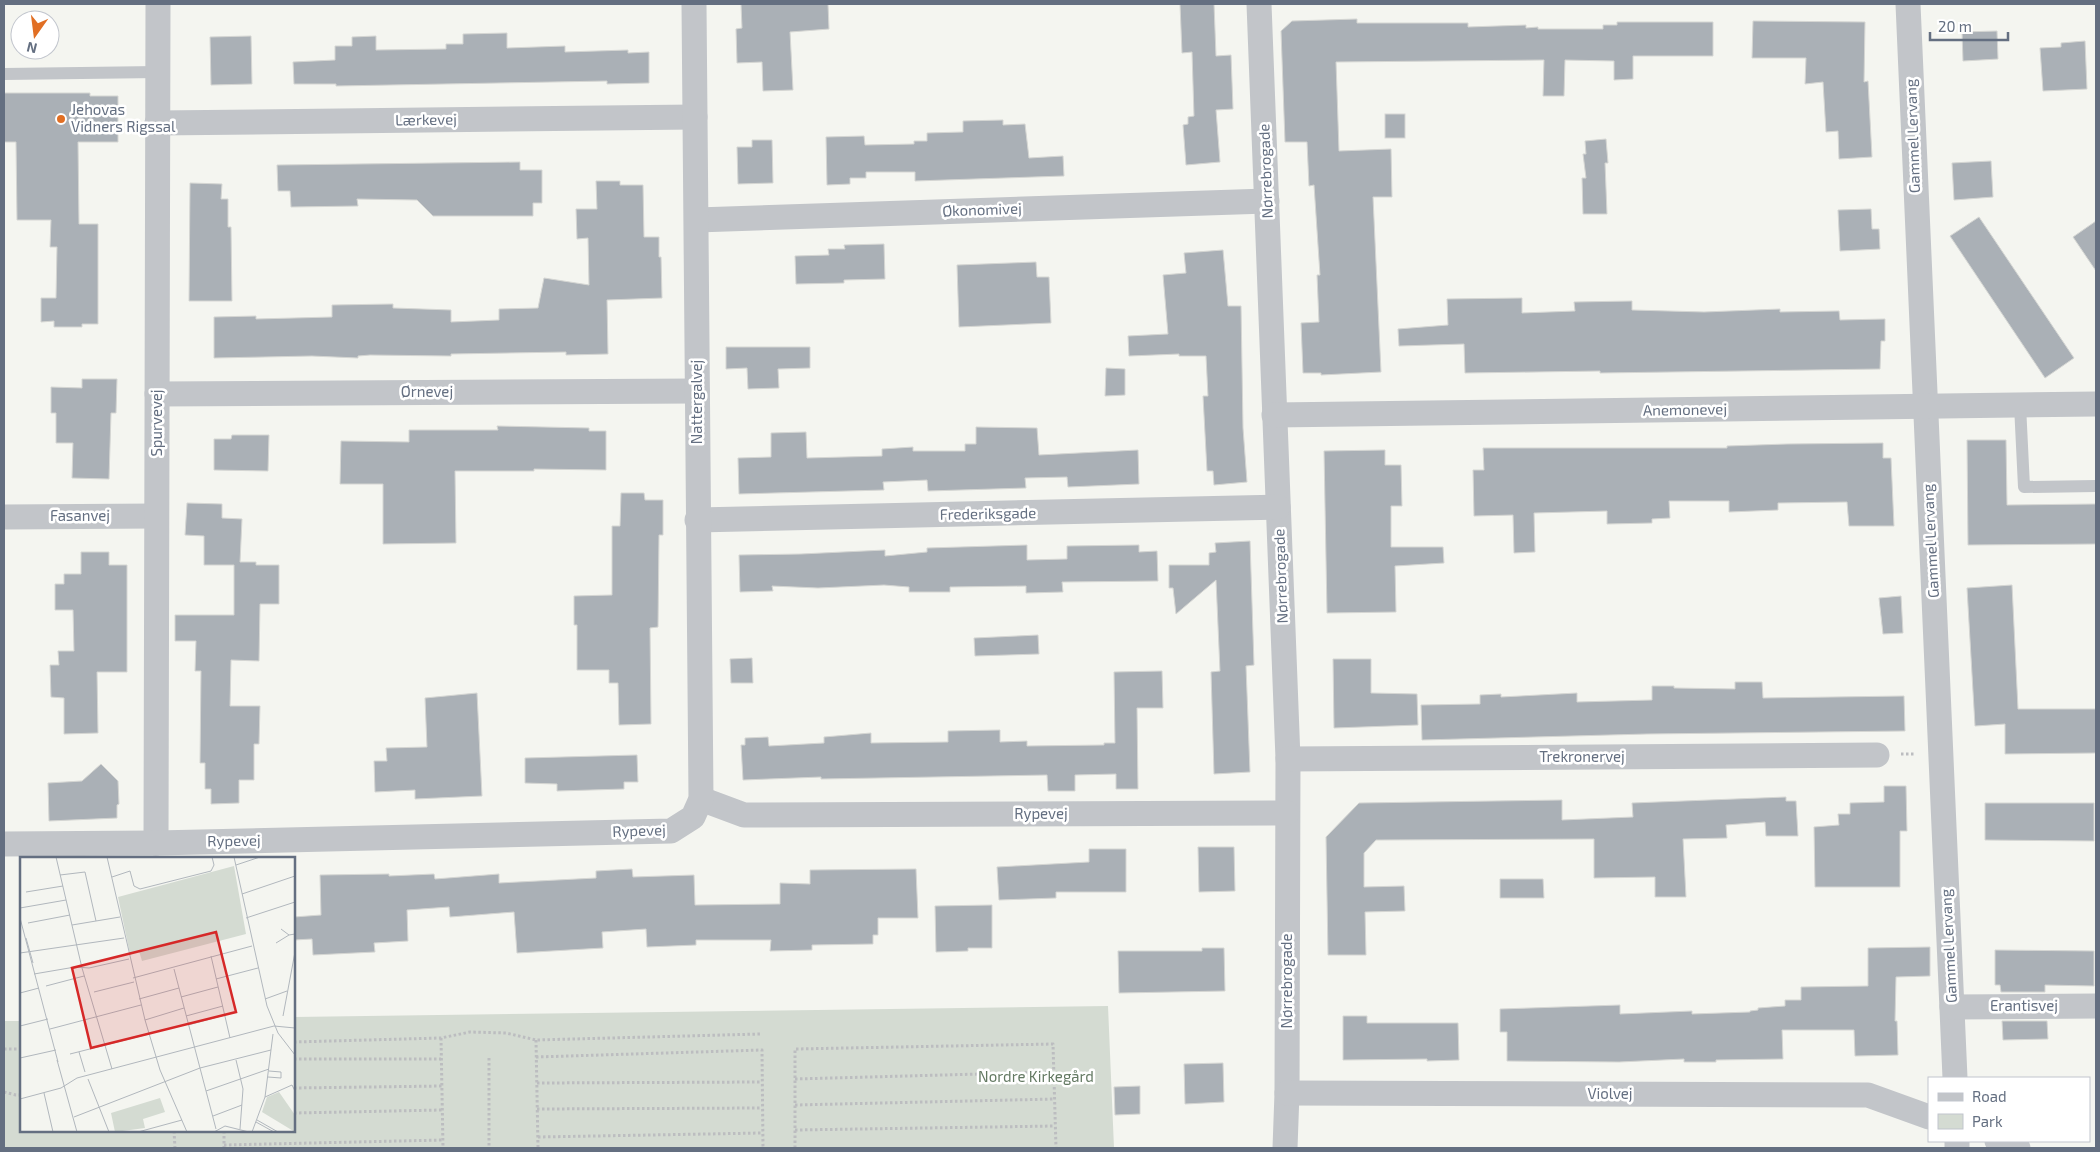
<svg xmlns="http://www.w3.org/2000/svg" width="2100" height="1152" font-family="'Exo 2',sans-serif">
  <rect width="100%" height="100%" fill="#f4f5f0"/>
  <path fill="#d4dbd2" d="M1108 1006 1114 1148H4V1021H21V1131H294V1017Z"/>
  <g fill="#aab0b6" stroke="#d5d6d3">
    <path d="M741 4H828L829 29 790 32 793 90 763 91 762 62 737 63 736 29 742 28Z"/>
    <path d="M1180 4H1214L1216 56 1231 55 1233 109 1216 110 1220 162 1186 165 1183 125 1188 124V117L1194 116 1192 52 1182 53Z"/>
    <path d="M1357 19V23H1468V27L1526 25V28L1538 27V29H1603V25H1617V22H1713V56H1633V79L1614 80V61L1565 60 1564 96H1543L1544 60 1336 62 1339 151 1391 149 1392 197H1373L1381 372 1321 375V373H1303L1301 323 1319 322 1317 275H1320L1314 185 1309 186 1307 142H1285L1281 31 1292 21Z"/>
    <path d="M1753 21 1865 22 1864 82 1868 81 1872 157 1839 159 1838 131 1826 132 1823 82 1805 84 1806 58H1752Z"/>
    <path d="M1997 31 1998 59 1963 61 1962 32Z"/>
    <path d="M507 33V48L565 46V52L628 50V53L649 52V83L607 84V81L336 86V84H294L293 62 335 60V46H352V37L376 36V50L446 49V44H463V34Z"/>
    <path d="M251 36 252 84 211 85 210 37Z"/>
    <path d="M2085 41 2087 89 2043 91 2040 48 2061 47V43Z"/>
    <path d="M4 93H90V96H118V142H78L79 224H98V324H82V327H54V321L41 322V298H56L57 247H50L51 220H17L16 142H4Z"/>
    <rect x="1385" y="114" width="20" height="24"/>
    <path d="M1003 120V125L1025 124 1029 158 1063 156 1064 176 915 181V172H866V178H850V184L827 185 826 137 864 136 865 145 914 144V141H927V133L963 132V121Z"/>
    <path d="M1606 139 1608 163H1605L1607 214H1583L1582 178H1586L1583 154H1586L1585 141Z"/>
    <path d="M752 140H772L773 183 738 184 737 147H752Z"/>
    <path d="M1991 161 1993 197 1954 200 1952 163Z"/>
    <path d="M520 162V170H542V203H533V216H433L417 200 357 199 358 206 291 207 290 191H278L277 165Z"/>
    <path d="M596 181H620V185H643L644 237H659V257H661L662 298 607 300 608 354 566 355V352L451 354V356L370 355 358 356V358L312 356 214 358V317L256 316V319L332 317V305L393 304V308L451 310V322L499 320V309L538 308 544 278 589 285 588 238 577 239 576 209H597Z"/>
    <path d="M190 183 222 184 221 199H228V227H231L232 301H189Z"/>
    <path d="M1871 209 1872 229H1879L1880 249 1840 251 1838 210Z"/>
    <path d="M1979 217 2074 358 2045 378 1950 236Z"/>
    <path d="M2096 221V271L2073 237Z"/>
    <path d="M884 244 885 279 844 280V283L796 284 795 256 829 255 828 249H845L844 245Z"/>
    <path d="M1223 250 1228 306H1241L1243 428 1247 482 1214 485 1213 471H1207L1203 396H1208L1206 356H1179V354L1129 356 1128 336 1168 334 1163 275 1186 273 1184 253Z"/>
    <path d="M1036 262 1037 277H1049L1051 323 959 327 957 265Z"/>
    <path d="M1522 298V313L1575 311 1574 302 1632 301V310L1704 312 1780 309V312L1839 311 1840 320 1885 319V341H1881L1880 369 1600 373V371L1465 373 1464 344 1399 346 1398 329 1448 325 1447 299Z"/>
    <path d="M726 347H810V368L778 369 779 388 748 389 747 368 726 369Z"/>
    <path d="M1106 368 1125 369V395L1105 396Z"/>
    <path d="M82 379H117L116 413H111L109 479 72 478 73 443H56V413H51V387L82 388Z"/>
    <path d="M497 426 589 428V431H606V470L534 469V471H455L456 543 383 544V484H340L341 441 409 442V430H498Z"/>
    <path d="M976 427 1037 428 1039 455 1138 450 1139 484 1068 487 1067 477 1025 478 1026 488 928 491 927 480 883 482 884 490 739 494 738 458 771 457V433L806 432 807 458 882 456V449L913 447V451H965V444H976Z"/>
    <path d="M232 435H269L268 471 214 470V439H231Z"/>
    <path d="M1967 440H2006L2007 505 2096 504V544L1968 545Z"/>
    <path d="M1883 443V458H1891L1894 526H1849L1847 502 1778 503V510L1729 512V501H1669L1670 518 1652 519V523L1607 524V511L1534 513 1535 552 1514 553 1513 515 1474 516 1473 470H1484L1483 448H1727V446L1787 444Z"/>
    <path d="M1385 450V465H1401L1402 506H1391V547H1443L1444 563 1395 566 1396 612 1327 613 1324 451Z"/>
    <path d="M621 493H644L645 500H663V535H659L658 627 650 628 651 724 619 725 618 683H609V670H577V625H574V596L612 595V526H620Z"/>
    <path d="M187 503 222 504V518L242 519 240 562H256V565H279V604H260L259 661 231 660 230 706H260L259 744H254V780H239V803L211 804V789H205V763H200L201 671H195L196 641H175V615H234V565H204V536L185 535Z"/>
    <path d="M1250 541 1254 665 1246 666 1250 772 1214 774 1211 672 1220 671 1216 580 1176 614 1173 588H1169V565H1209V553L1216 552 1215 543Z"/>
    <path d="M1027 545V560L1067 559V546L1139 545V552L1157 551 1158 581 1062 582 1063 592 1026 593V586L950 587V592H909V587L884 585 818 588 772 586 773 591 740 592 739 555 801 554 885 550V556L927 552V548Z"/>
    <path d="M81 552H109V565H127V672H97L98 733 64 734V698L51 697 50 665H59L58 651H74L73 610H55V584H64V574H81Z"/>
    <path d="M2012 585 2018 709H2096V753L2005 754V724L1975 726 1967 588Z"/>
    <path d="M1901 596 1903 633 1883 634 1879 598Z"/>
    <path d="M1038 635 1039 654 975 656 974 638Z"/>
    <path d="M752 658 753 683H731L730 659Z"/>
    <path d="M1333 659H1371V693L1417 694 1418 725 1334 728Z"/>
    <path d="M1162 671 1163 708H1137L1138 789H1116V774L1075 775V791H1048L1047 775 821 779V777L743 780 741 745H745V738L768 737 769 746 824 743V737L871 733V743L948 742V731L1000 730V742L1027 741V746L1104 745V743H1115L1114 672Z"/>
    <path d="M1735 682H1762L1763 698 1904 696 1905 731 1647 734 1422 740 1421 705 1480 704V695L1501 694V697L1577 693V702L1652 700V686H1674V688L1735 689Z"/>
    <path d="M477 693 482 796 415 799V790L375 792 374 761H387L386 748 427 747 425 698Z"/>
    <path d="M637 755 638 782H624V789L557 791V784L525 783V758Z"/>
    <path d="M101 764 118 781 119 804 117 805V818L49 821 48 783 82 781Z"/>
    <path d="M1884 786H1906L1907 831H1900V887H1815L1814 827 1839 825 1838 814H1850V803L1884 802Z"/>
    <path d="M1786 797V801H1796L1798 836H1766L1765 822 1726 825 1727 838 1683 839 1686 897H1655V877L1594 878V839L1376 840 1364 853V887L1404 886 1405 911 1365 912 1366 955H1328L1326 837 1359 803 1562 800V820L1633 817 1632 803Z"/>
    <path d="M1985 803H2094V841L1985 840Z"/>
    <path d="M1198 847H1234L1235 891 1199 892Z"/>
    <path d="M1089 849H1126V892H1056V898L999 900 997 867 1089 862Z"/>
    <path d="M632 869 633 877 694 875 695 905 780 904V883L810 884V870L916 869 918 918H878V935H873V944L812 945V950L770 951 771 940H696V945L647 947 646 929 602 932 603 948 517 953 514 912 450 917 449 907 407 910 408 941 374 943 375 952 313 955 312 939 294 940V917L321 915 320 875 389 874V876L434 874 435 879 499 874V883L596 878V871Z"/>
    <path d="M1500 879H1543L1544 898H1500Z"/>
    <path d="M992 905V948H968V951L936 952 935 906Z"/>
    <path d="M1930 947V976L1896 977 1895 1021H1897L1898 1055 1855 1056 1854 1030H1782L1783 1059 1716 1060V1062H1684V1059L1619 1062 1507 1061V1032H1500V1009L1620 1005V1014L1692 1011V1014L1750 1012V1011L1758 1010V1008L1785 1006V1000H1801V987L1868 986V948Z"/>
    <path d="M1202 948H1224L1225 991 1119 993 1118 951H1202Z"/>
    <path d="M1995 950 2094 951V986L2045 985V992H2001L2000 985H1995Z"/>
    <path d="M1343 1016H1367V1023H1458L1459 1060 1427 1061V1059L1343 1060Z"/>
    <path d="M2002 1021H2047L2048 1039 2003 1040Z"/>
    <path d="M1223 1063 1224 1102 1185 1104 1184 1064Z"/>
    <path d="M1140 1086V1114L1115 1115 1114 1087Z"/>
  </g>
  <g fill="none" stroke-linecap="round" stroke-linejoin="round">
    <g stroke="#bcbdc0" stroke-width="3" stroke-dasharray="2.5 2.5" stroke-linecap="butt">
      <path d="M1901 754H1915"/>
      <path d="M441 1038 443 1148"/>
      <path d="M536 1040 538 1148"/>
      <path d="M294 1042 441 1038 470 1032 506 1033 536 1040 760 1034"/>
      <path d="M4 1049H21"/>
      <path d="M536 1057 762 1050 763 1148"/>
      <path d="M489 1058V1148"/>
      <path d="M294 1059H441"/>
      <path d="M795 1079 1054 1072"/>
      <path d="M537 1083 762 1082"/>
      <path d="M294 1088 442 1086"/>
      <path d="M4 1092 16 1095H21"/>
      <path d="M795 1105 1055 1099"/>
      <path d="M537 1109 762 1108"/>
      <path d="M294 1113 442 1110"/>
      <path d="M795 1130 1055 1126"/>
      <path d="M174 1131 175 1148"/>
      <path d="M224 1131V1148"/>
      <path d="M538 1137 762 1133"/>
      <path d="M224 1145 443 1140"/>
      <path d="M795 1148V1049L1053 1044 1056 1148"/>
    </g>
    <g stroke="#c2c5c9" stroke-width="12">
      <path d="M4 74 158 72"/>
      <path d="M2020 405 2024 487 2096 486"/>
    </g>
    <g stroke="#c2c5c9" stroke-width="25">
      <path d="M1259 4 1288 759 1287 1093 1285 1148"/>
      <path d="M1908 4 1955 1078"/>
      <path d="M157 123 695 117"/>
      <path d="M697 220 1267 201"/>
      <path d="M157 394 697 391"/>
      <path d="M1274 415 2096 404"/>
      <path d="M4 517 156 516"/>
      <path d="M697 520 1278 507"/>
      <path d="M1288 759 1877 755"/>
      <path d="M701 799 744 815 1287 813"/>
      <path d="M156 843 158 4"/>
      <path d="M4 844 156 843 671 831 693 817 701 799 694 4"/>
      <path d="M1952 1007 2096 1006"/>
      <path d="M1287 1093 1868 1095 1929 1117"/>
      <path d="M1997 1141 2018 1148"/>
      <path d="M1957 1148V1141"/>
    </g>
  </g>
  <circle fill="#e16f24" stroke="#fff" stroke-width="2" cx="61" cy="119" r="5"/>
  <g text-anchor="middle" stroke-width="5" stroke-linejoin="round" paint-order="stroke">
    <g font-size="15" fill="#646f81" stroke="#fff" text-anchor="start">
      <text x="71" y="115">Jehovas<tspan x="71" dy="17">Vidners Rigssal</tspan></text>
    </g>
    <g font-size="15" fill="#646f81" stroke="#fff">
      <text transform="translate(426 120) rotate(-1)" y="5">Lærkevej</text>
      <text transform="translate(1913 136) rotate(-92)" y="5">Gammel Lervang</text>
      <text transform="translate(1266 171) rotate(-92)" y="5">Nørrebrogade</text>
      <text transform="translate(982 210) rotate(-2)" y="5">Økonomivej</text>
      <text x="427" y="397">Ørnevej</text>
      <text transform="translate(697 402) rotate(-90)" y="5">Nattergalvej</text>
      <text transform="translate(1685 410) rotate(-1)" y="5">Anemonevej</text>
      <text transform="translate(157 423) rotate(-90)" y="5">Spurvevej</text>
      <text transform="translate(988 514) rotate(-1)" y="5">Frederiksgade</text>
      <text x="80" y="521">Fasanvej</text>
      <text transform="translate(1931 541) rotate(-93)" y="5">Gammel Lervang</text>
      <text transform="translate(1281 576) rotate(-92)" y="5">Nørrebrogade</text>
      <text x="1582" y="762">Trekronervej</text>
      <text x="1041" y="819">Rypevej</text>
      <text transform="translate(639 831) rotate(-2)" y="5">Rypevej</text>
      <text transform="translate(234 841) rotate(-1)" y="5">Rypevej</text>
      <text transform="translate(1949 946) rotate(-93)" y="5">Gammel Lervang</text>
      <text transform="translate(1287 981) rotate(-90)" y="5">Nørrebrogade</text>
      <text x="2024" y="1011">Erantisvej</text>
      <text x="1610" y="1099">Violvej</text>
    </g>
    <g font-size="15" fill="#637962" stroke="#fff">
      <text x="1036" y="1082">Nordre Kirkegård</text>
    </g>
  </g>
  <g transform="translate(20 857)">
    <rect width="275" height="275" fill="#f4f5f0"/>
    <path d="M214 9 226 77 122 104 119 94 110 97 98 40ZM259 235 275 258V275L242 255 247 240ZM140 241 145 255 123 262 125 271 95 275 91 256Z" fill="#d4dbd2"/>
    <path fill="none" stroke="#b1b7bd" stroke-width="1" d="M36 0 62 111 92 212M87 0 125 163 140 213 167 275M214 0 247 149 258 176 275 198M216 8 240 0M40 18 65 15 76 64M92 20 110 14 114 29 120 32 191 14 194 8 192 0M6 35 43 29M222 37 275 19M0 51 46 43M0 61 38 205M226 61 275 45M8 66 50 58M52 68 100 60M261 72 269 78 275 77M6 81 13 106M256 86 269 78M0 96 104 81M191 99 210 181M154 112 196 272M14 117 55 110 69 111 109 102M113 121 232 89M196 122 238 111M26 129 64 119M74 135 114 125M0 136 19 131M161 140 198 130M119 142 159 131M245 142 267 134M166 159 203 149M263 159 275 95M125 163 164 151M168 168 205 158M0 169 28 162M30 172 121 148M59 195 65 215M50 197 129 177M0 201 36 193M37 203 57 275M216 203 223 232 220 272M248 220 261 221V215L249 214M68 222 89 275M186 234 249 212M24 236 33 275M245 240 272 228 275 234M0 242 41 231 57 221 254 169 275 171M193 259 222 248M54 260 180 211 251 193M237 263 258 275M236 265 254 275M118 275 162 263M194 275 205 269 229 275M232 275 245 240 253 177"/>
    <path fill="#d62828" fill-opacity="0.15" stroke="#d62828" stroke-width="2.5" d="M196 75 216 155 71 191 52 111Z"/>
    <rect width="275" height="275" fill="none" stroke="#646f81" stroke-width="2.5"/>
  </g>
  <rect width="2100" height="1152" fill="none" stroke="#646f81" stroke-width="10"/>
  <rect x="1928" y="1077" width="162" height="65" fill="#ffffff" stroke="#c1c5cd"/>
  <rect x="1938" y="1093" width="25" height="8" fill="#c2c5c9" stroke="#c1c5cd"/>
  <text x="1972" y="1102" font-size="15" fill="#646f81">Road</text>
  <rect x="1938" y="1114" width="25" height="15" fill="#d4dbd2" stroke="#c1c5cd"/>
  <text x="1972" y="1127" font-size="15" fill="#646f81">Park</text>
  <g transform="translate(35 35) rotate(194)"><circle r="24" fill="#ffffff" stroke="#c1c5cd"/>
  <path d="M0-4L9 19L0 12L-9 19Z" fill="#e16f24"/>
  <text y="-8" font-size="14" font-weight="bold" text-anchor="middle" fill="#646f81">N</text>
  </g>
  <path d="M1930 32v8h78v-8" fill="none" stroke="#646f81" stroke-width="2.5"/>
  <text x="1938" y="32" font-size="15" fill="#646f81" stroke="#ffffff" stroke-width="4" paint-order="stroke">20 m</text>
</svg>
